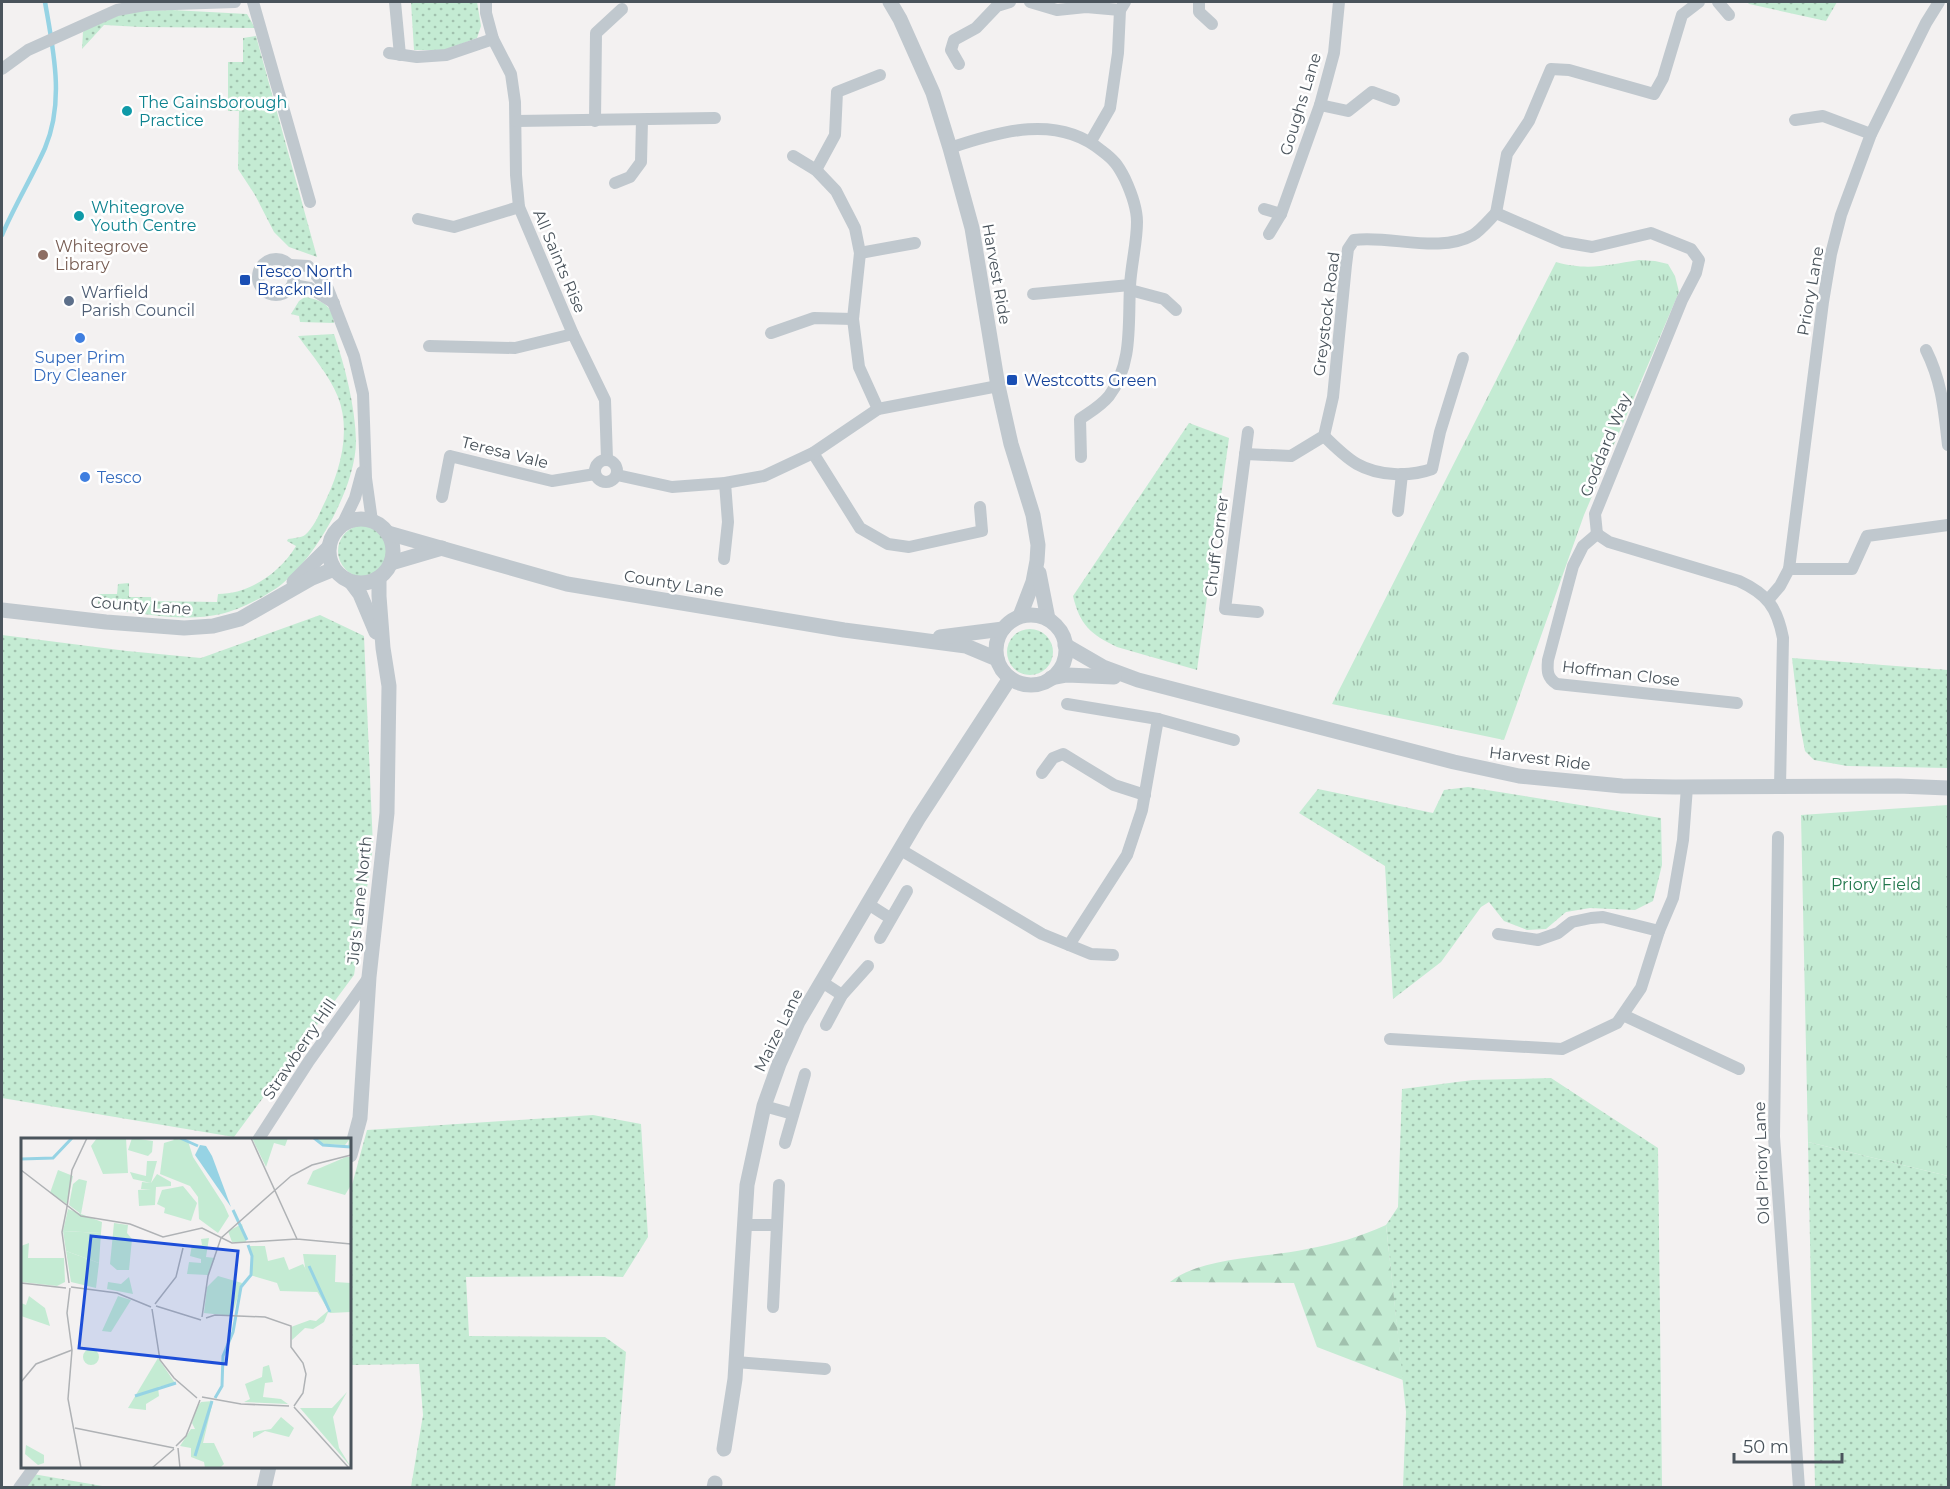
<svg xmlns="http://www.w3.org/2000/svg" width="1950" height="1489" font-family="Montserrat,sans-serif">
  <defs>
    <pattern id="grass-dots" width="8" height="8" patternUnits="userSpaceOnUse" patternTransform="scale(1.5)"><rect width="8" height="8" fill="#c4ebd3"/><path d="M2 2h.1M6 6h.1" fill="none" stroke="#a1c1ae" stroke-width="1.8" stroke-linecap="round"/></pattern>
    <pattern id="forest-firs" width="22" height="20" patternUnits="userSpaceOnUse" patternTransform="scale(1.5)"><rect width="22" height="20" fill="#c4ebd3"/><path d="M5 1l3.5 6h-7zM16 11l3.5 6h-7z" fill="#a1c1ae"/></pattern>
    <pattern id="park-tufts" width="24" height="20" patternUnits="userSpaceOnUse" patternTransform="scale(1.5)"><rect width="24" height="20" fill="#c4ebd3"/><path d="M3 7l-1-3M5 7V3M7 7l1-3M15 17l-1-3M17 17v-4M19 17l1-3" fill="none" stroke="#a1c1ae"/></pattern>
  </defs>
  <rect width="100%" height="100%" fill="#f3f1f1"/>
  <g fill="url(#grass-dots)">
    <path d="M411 2H477L481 26 477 38 445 50H414Z"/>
    <path d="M1747 2H1837L1826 21 1749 4Z"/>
    <path d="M172 10 247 14 255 28 141 27 104 25 82 49 83 32C113 7 135 11 172 10Z"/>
    <path d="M256 36 317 257 289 247 274 232 255 195 238 169 239 111H228V62H243V38Z"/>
    <path d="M305 297C321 300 333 305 334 323L300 322 299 316 291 314 299 301Z"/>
    <path d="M334 334C345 367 355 405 356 441 356 486 317 556 282 584 267 596 239 610 221 614 181 623 138 612 98 608V594H117L118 584 129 583V597H151V601L217 602 218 594C249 594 280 573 296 546L287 541 288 539C293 538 301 538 305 535 313 528 318 517 322 508 339 475 352 433 338 397 329 375 312 355 298 336Z"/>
    <path d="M1189 423 1229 438 1197 670 1117 647C1090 634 1080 625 1073 596Z"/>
    <circle cx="364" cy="551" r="26"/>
    <path d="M320 615 364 636 373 847 354 975 234 1137 2 1098V635L127 651 201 658Z"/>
    <circle cx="1030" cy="652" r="23"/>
    <path d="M1792 658 1948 670V768L1847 766 1814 760 1805 751 1800 725Z"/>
    <path d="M1468 787 1661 818 1662 865 1653 901 1635 910 1590 908 1566 912 1546 929 1527 930 1504 921 1489 902 1481 907 1441 962 1393 999 1385 866 1299 813 1318 789 1433 813 1444 790Z"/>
    <path d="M1551 1078 1658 1148 1662 1487H1403L1406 1412 1386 1225 1398 1207 1402 1089 1473 1080Z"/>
    <path d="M593 1115 641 1124 648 1237 623 1277 600 1276 466 1277 469 1336 605 1337 626 1352 615 1487H411L423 1415 419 1364 350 1365V1192L367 1130Z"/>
    <path d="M1808 1142 1948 1176V1487H1815Z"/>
    <path d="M33 1474 108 1487 24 1488Z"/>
  </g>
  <path fill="url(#forest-firs)" d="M1386 1225 1403 1380 1317 1347 1294 1283 1170 1282C1203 1256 1266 1258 1307 1249 1335 1244 1360 1237 1386 1225Z"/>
  <g fill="url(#park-tufts)">
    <path d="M1639 260 1655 261 1668 264 1675 276 1679 292 1584 515 1504 740 1332 704 1556 262C1588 271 1607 265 1639 260Z"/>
    <path d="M1948 805V1176L1808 1142 1801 815Z"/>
  </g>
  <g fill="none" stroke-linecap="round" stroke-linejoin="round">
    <path stroke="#96d3e4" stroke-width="4.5" d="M2 235C15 205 32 177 45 148 65 101 53 49 45 2"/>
    <g stroke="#c0c8ce" stroke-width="12">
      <path d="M253 2 310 202"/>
      <path d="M395 2 400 55"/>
      <path d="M486 2V13L493 39 511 74 515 102 516 175 519 207 573 334 605 400 607 459"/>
      <path d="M1030 2 1057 10 1086 7 1120 10"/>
      <path d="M1199 2V12L1212 24"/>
      <path d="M1718 2 1729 15"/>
      <path d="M389 53 417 57 446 55 493 39"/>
      <path d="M959 64 951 50 954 40 976 28 997 6 1010 2"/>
      <path d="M2 69 28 50 117 10 145 5 235 2"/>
      <path d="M1320 105 1348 111 1372 92 1394 100"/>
      <path d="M1795 120 1823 116 1871 134"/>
      <path d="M516 121 715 118"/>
      <path d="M595 121 596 33 622 9"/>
      <path d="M1091 141 1110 108 1118 53 1120 10 1125 2"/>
      <path d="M950 148C1000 131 1058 114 1102 151 1114 160 1118 165 1125 179 1131 192 1137 207 1137 222 1137 243 1131 265 1130 286 1128 324 1133 364 1109 396 1101 406 1090 412 1080 419L1081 457"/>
      <path d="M793 156 816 170 836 191 855 228 860 253 853 319 859 367 878 409"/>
      <path d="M816 170 835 135 837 92 880 75"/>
      <path d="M615 183 630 177 641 162 642 120"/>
      <path d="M1264 209 1281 214"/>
      <path d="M1496 213 1563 242 1592 247 1651 233 1691 249 1699 260 1696 273 1682 300 1595 514 1597 534"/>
      <path d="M1496 213 1507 154 1529 121 1551 69 1569 70 1654 94 1663 78 1682 15 1699 2"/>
      <path d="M418 219 454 227 519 207"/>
      <path d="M1269 234 1281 214 1320 105 1334 53 1339 2"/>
      <path d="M860 253 915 243"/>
      <circle cx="276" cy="277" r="18"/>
      <path d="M290 265 308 266 328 289 354 356 363 394 366 478 372 521"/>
      <path d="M293 285 310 288 334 303"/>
      <path d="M1130 290 1164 299 1176 310"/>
      <path d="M1033 294 1130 285"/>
      <path d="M771 333 814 318 853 319"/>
      <path d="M429 346 515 348 573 334"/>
      <path d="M1926 350C1942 382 1944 410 1948 445"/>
      <path d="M1248 432 1225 609 1258 612"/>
      <path d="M1324 436C1334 446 1345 457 1357 464 1378 476 1410 477 1432 469L1440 432 1463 358"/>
      <path d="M813 453 860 528 888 544 909 547 982 531 980 507"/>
      <path d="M1245 454 1291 456 1324 436 1333 397 1346 265 1348 249 1354 240C1391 235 1439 254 1473 235 1481 230 1489 220 1496 213"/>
      <circle cx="606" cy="471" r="11"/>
      <path d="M617 475 672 487 725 483 764 476 813 453 878 409 998 386"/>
      <path d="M442 497 450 456 552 481 595 474"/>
      <path d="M1398 511 1402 474"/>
      <path d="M342 525 355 498 362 472"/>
      <path d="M1597 534 1609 542 1739 581C1767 594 1777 607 1783 638L1780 787"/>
      <path d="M1597 534 1583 546 1573 566 1548 660C1547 671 1547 678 1557 684L1737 703"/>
      <path d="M724 559 728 522 725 483"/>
      <path d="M1789 569H1852L1867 536 1948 525"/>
      <path d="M1768 600 1780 586 1789 569 1823 302 1831 254 1841 215 1871 134 1926 23 1939 2"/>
      <path d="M1067 704 1158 719 1234 740"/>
      <path d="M1042 773 1053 758 1063 754 1114 785 1145 795"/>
      <path d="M1778 837 1774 1137 1799 1488"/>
      <path d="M901 850 1042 934 1091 954 1113 955"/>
      <path d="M868 904 890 918"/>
      <path d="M1498 934 1538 940 1558 933 1572 922 1591 918 1603 917 1659 931"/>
      <path d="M880 938 907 891"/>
      <path d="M1069 945 1127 855 1142 810 1158 719"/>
      <path d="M822 982 842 995"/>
      <path d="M1623 1015 1739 1069"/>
      <path d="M826 1025 842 995 868 966"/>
      <path d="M1390 1039 1562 1049 1617 1023 1641 988 1659 931 1673 898 1683 840 1687 787"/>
      <path d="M764 1106 793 1114"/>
      <path d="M258 1140 309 1061 369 977"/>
      <path d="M785 1143 805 1074"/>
      <path d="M745 1225H777"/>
      <path d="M773 1307 779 1185"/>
      <path d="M736 1362 825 1369"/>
      <path d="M19 1488 35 1466"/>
    </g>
    <g stroke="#c0c8ce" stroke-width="15">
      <path d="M890 2 900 19 933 93 950 148 972 228 998 386 1011 444 1033 515 1038 545 1037 561 1033 582 1020 616"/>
      <circle cx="361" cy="551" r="32"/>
      <path d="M388 533 567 584 844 630 966 646 997 659"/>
      <path d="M391 563 442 548"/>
      <path d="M1039 573 1048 619"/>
      <path d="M294 582 329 547"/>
      <path d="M351 582 360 594 376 632"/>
      <path d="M2 610 106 622 184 628 213 626 240 619 312 578 334 569"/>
      <circle cx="1031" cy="650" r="35"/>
      <path d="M940 637 1003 629"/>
      <path d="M1065 645 1103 667 1138 680 1454 762 1519 776 1622 786 1675 787 1898 786 1948 788"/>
      <path d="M1051 678 1067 675 1114 677"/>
      <path d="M350 1155 360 1118 369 977 387 813 389 686 383 648 379 596V578"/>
      <path d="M724 1449 735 1379 747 1185 764 1106 779 1064 798 1022 918 819 1010 678"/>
      <path d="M264 1488 269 1466"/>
      <path d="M714 1488 715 1483"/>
    </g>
  </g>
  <g fill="#0f9aa8" stroke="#fff" stroke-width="2">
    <circle cx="127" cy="111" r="6"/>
    <circle cx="79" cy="216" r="6"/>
  </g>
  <circle fill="#8d6e63" stroke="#fff" stroke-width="2" cx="43" cy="255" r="6"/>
  <g fill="#1a4fb4" stroke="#fff" stroke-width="2">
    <rect x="239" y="274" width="12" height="12" rx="3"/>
    <rect x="1006" y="374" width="12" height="12" rx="3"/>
  </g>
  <circle fill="#5c6f8a" stroke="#fff" stroke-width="2" cx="69" cy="301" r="6"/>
  <g fill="#3f7fe0" stroke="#fff" stroke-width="2">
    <circle cx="80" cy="338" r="6"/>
    <circle cx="85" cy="477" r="6"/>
  </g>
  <g text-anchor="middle" stroke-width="5" stroke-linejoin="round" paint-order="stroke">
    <g font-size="16" fill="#0d838f" stroke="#fff" text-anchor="start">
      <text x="139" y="108">The Gainsborough<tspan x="139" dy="18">Practice</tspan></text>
      <text x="91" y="213">Whitegrove<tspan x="91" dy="18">Youth Centre</tspan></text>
    </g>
    <g font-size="16" fill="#4a545c" stroke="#fff">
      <text transform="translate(1300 104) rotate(-73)" y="6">Goughs Lane</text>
      <text transform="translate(560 261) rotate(67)" y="6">All Saints Rise</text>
      <text transform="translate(997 274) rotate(80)" y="6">Harvest Ride</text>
      <text transform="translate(1810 291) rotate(-80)" y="6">Priory Lane</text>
      <text transform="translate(1326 314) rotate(-83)" y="6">Greystock Road</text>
      <text transform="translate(1605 445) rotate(-68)" y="6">Goddard Way</text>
      <text transform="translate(505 452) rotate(14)" y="6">Teresa Vale</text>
      <text transform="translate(1216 546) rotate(-83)" y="6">Chuff Corner</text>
      <text transform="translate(674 583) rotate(9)" y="6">County Lane</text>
      <text transform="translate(141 605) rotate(4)" y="6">County Lane</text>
      <text transform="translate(1621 673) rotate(7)" y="6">Hoffman Close</text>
      <text transform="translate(1540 758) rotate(7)" y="6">Harvest Ride</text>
      <text transform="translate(359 900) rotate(-84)" y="6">Jig's Lane North</text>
      <text transform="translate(778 1030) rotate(-64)" y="6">Maize Lane</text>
      <text transform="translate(299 1049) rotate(-56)" y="6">Strawberry Hill</text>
      <text transform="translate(1761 1163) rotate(-92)" y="6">Old Priory Lane</text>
    </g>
    <g font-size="16" fill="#785e54" stroke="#fff" text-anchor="start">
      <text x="55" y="252">Whitegrove<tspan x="55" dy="18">Library</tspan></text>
    </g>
    <g font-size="16" fill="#164399" stroke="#fff" text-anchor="start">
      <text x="257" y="277">Tesco North<tspan x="257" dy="18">Bracknell</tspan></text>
      <text x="1024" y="386">Westcotts Green</text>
    </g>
    <g font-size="16" fill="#4e5e75" stroke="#fff" text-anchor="start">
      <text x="81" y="298">Warfield<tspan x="81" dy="18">Parish Council</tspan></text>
    </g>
    <g font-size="16" fill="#366cbe" stroke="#fff">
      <text x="80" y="363">Super Prim<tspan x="80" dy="18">Dry Cleaner</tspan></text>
      <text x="97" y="483" text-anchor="start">Tesco</text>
    </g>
    <g font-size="16" fill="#21774c" stroke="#fff">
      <text x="1876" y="890">Priory Field</text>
    </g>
  </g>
  <g transform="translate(21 1138)">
    <rect width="330" height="330" fill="#f3f1f1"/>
    <path d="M76 0H105L107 35 82 36 70 8ZM111 0 132 3 131 14 127 18 107 12ZM151 0 167 3 172 19 203 67 208 78 197 95 178 81 177 59 169 48 139 36 143 5 153 2ZM231 0H267L264 8 253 5 245 29ZM295 0H330V8H327L328 2 324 7 303 6ZM325 19H330V47L324 57 286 46 292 33ZM126 23H136L130 45 136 36 150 44V48L135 49 134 67 118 68 117 52 130 51H120L121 44 130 45 112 41 109 34 125 38ZM162 48 176 65 170 83 143 75 144 70 136 66 141 52ZM93 85 107 87 106 95 111 101 108 132H96L89 126ZM221 86 225 104H211L207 93ZM42 93 80 95 78 125 45 113ZM188 100 185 119 194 120 187 137 166 136 168 124 180 125V121L169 118 171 107H181L180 101ZM197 138 221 145 211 178 183 175 186 149ZM108 139 112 156 86 151 87 144 100 146ZM62 219a8 8 0 1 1 16 0a8 8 0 1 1-16 0Z" fill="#c4ebd3"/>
    <path d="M58 41 66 43 60 76 48 67 52 46ZM47 71 81 84 80 95 42 93ZM282 116 315 117 314 144 330 145V174L309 175 285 135ZM8 158 24 170 29 188 0 178V165L5 167ZM137 220 154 245 137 249 138 258 125 266V272L107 270ZM326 254 312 279 318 310 330 329 279 270H311Z" fill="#c4ebd3"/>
    <path d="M37 32 52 38 46 66 29 55ZM8 105 7 120H43L44 144 36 148 0 144V108ZM227 108H244L247 123 263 119 268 132 282 126 297 154 259 153 256 145 229 137 231 121ZM45 113 78 125 75 150 50 144ZM97 158 110 162 90 194 81 193ZM308 172 303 184 292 191 284 190 271 202 270 189 289 182 295 183ZM248 227 252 244 244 245 242 259 260 261 267 266 223 264 229 261 224 246 241 239 242 229ZM192 263 182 305H193L203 326 199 330H184L183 324 170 319V310L159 308 170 291H174L171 285 176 269 180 264ZM260 279 273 290 268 299 244 293 232 300V294L250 291Z" fill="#c4ebd3"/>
    <path d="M5 307 23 317V325L17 327 4 316Z" fill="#c4ebd3"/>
    <path d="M179 7 185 8 191 18 210 69 174 17Z" fill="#96d3e4"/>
    <path fill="none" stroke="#96d3e4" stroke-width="3" d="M159 0 177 8M293 0 302 7 330 9M0 21 32 20 51 0M212 72 226 102M288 128 309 174M114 258 155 245M194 260 201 248 202 218 212 194 220 149 230 137 231 118 227 107M174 318 191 263"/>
    <path fill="none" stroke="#afb2b5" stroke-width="1.5" d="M230 0 276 101M0 32 60 78 109 86 142 99 181 90 211 105 276 101 330 106M46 69 51 32 66 0M46 69 41 94 48 145M200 100 270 38 291 27 330 17M0 145 45 150M50 149 96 155 130 169M49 150 46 175 51 212 47 261 60 330M134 166 155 139 162 110M135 168 180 182M131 171 139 222 153 240 176 260M181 179 187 138 200 100M185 180 194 177 244 179 270 188V209L282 225 285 236 282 255 273 268M0 244 15 226 51 212M181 259 220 266 268 268M273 269 328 330M54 290 153 310M155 308 165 298 179 262M157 310 159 330M131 330 153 311"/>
    <path fill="#1d4ed8" fill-opacity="0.15" stroke="#1d4ed8" stroke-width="3" d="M70 98 217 113 205 226 58 210Z"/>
    <rect width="330" height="330" fill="none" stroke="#4a545c" stroke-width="3"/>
  </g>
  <rect width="1950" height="1489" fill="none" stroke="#4a545c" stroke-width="6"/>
  <path d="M1734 1453v9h108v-9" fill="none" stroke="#4a545c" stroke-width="3"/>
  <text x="1743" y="1453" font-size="18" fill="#4a545c" stroke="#ffffff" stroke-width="4.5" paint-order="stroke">50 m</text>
</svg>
